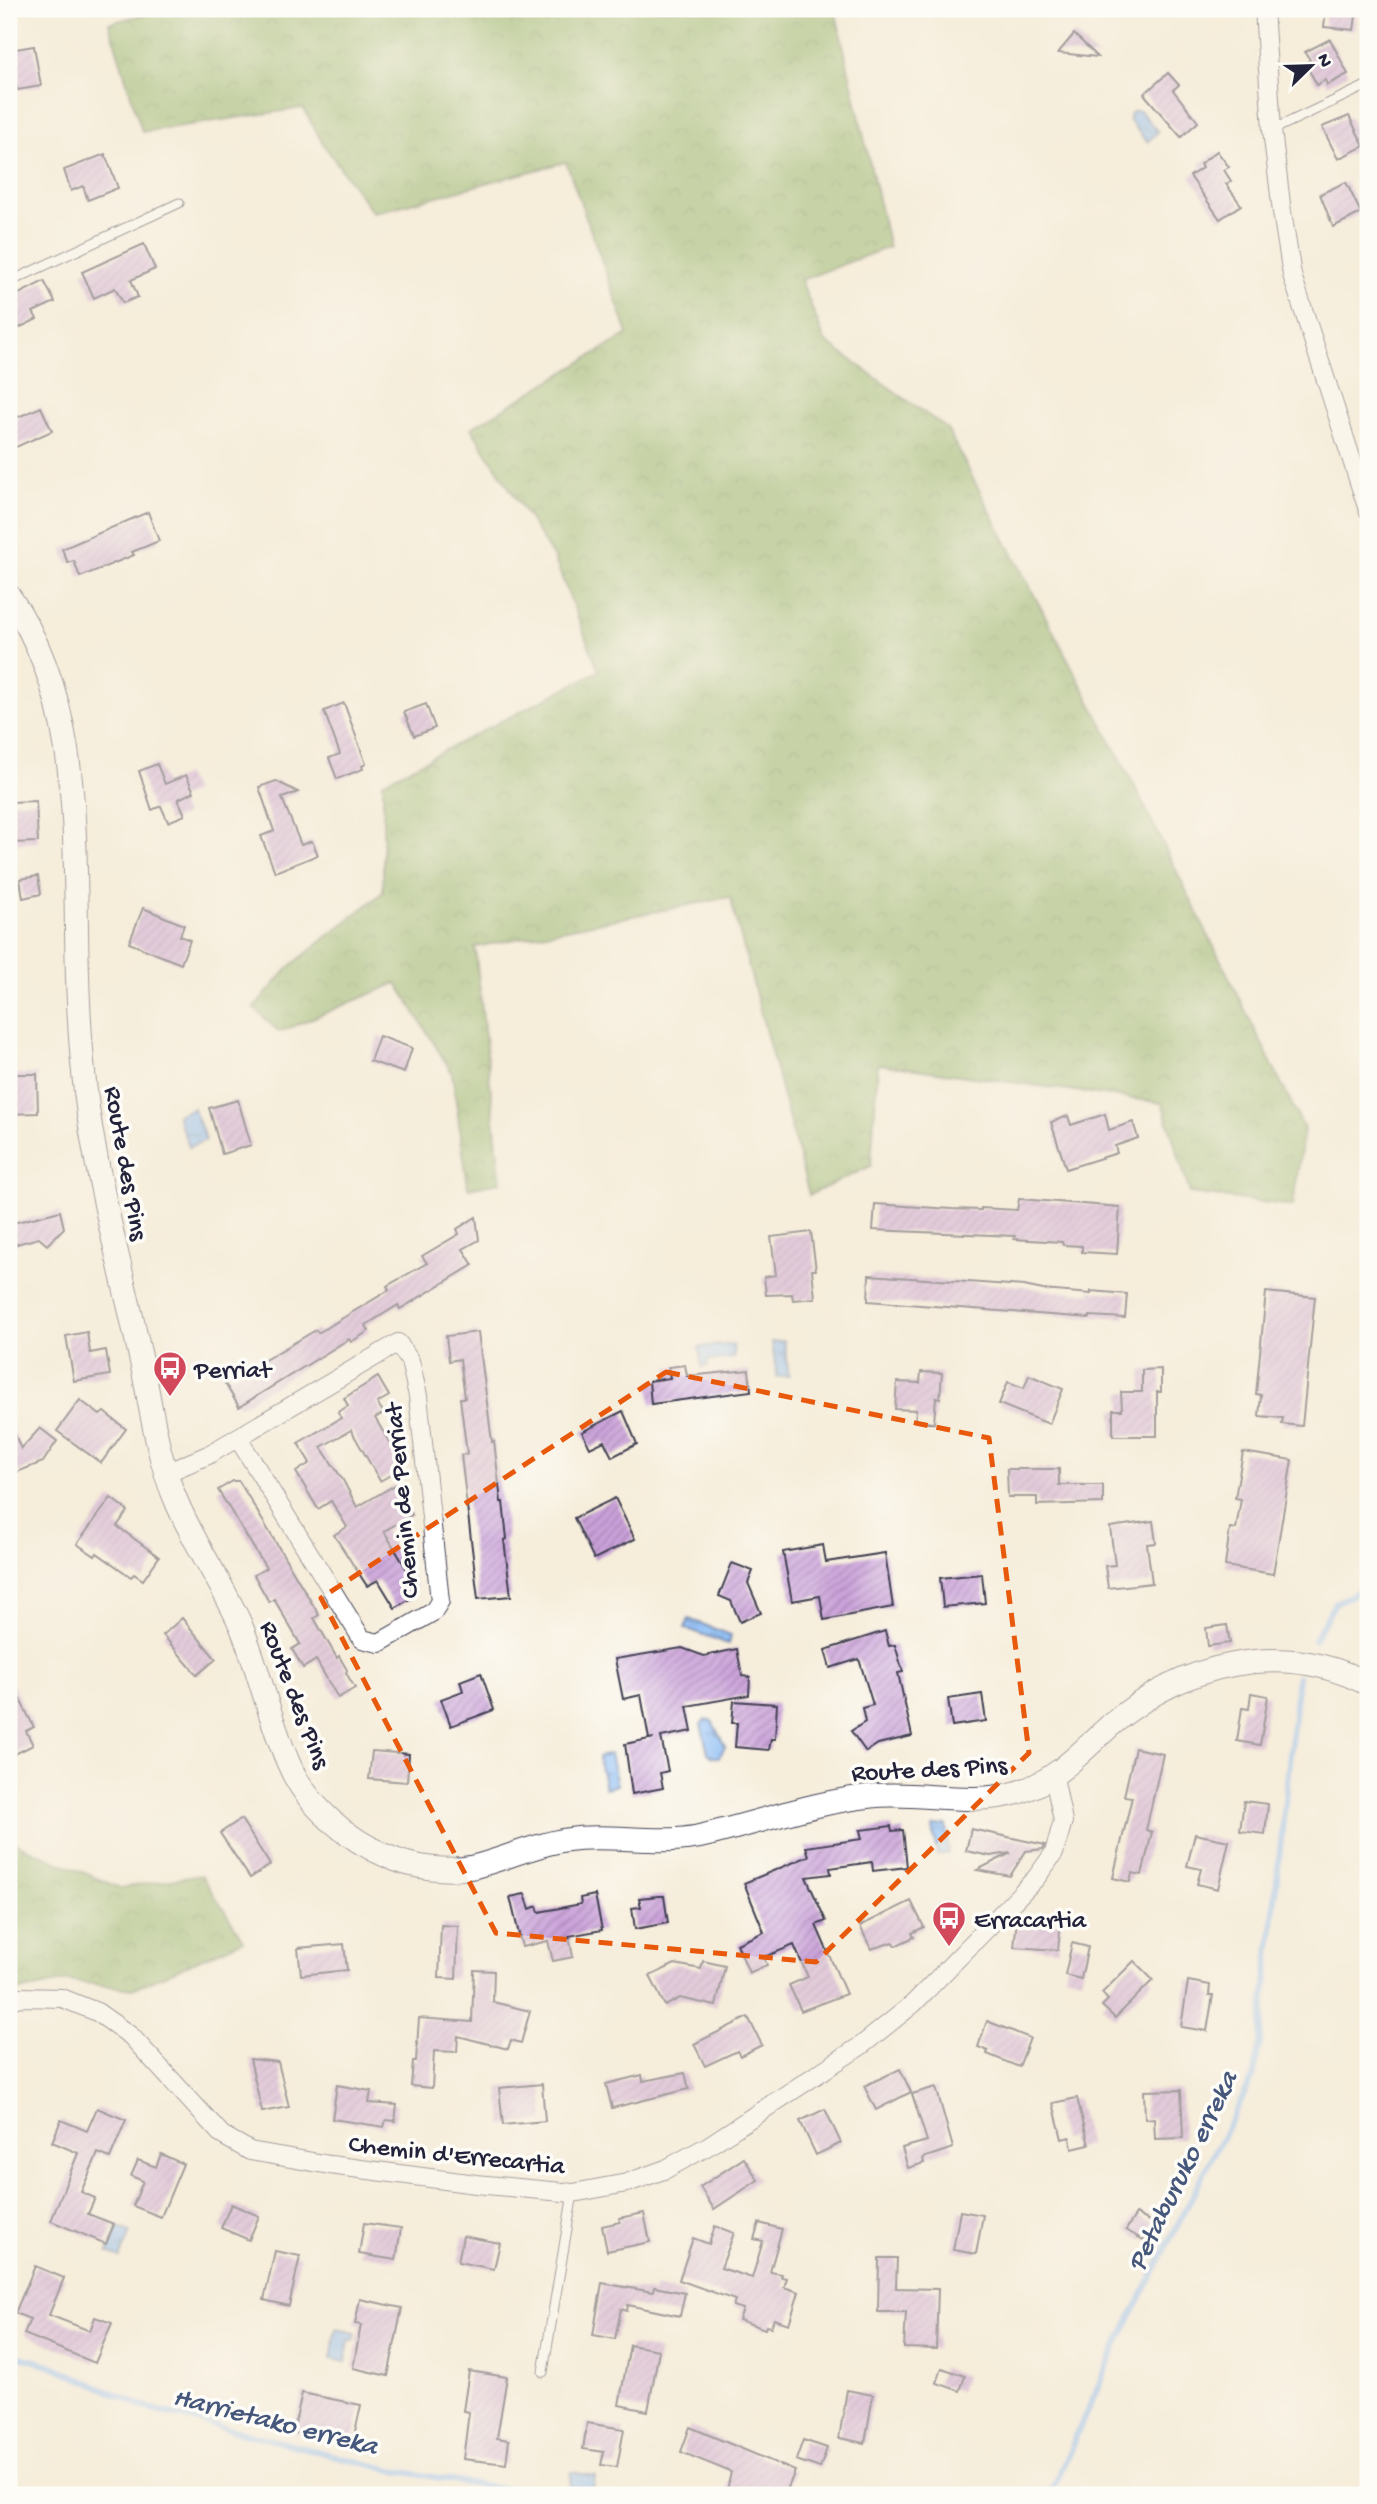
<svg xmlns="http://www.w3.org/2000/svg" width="1377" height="2504" font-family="'Gochi Hand',sans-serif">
  <defs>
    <pattern id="forest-crowns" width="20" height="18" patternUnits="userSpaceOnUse" patternTransform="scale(1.75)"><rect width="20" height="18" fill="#8eb368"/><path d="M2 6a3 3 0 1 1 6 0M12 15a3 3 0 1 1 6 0" fill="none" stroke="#749157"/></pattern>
    <pattern id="water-ripples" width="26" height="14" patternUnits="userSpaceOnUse" patternTransform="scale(1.75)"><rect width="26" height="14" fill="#88baf5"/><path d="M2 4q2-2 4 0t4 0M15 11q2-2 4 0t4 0" fill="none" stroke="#6f97c8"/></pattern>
    <pattern id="building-hatch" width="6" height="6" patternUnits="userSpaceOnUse" patternTransform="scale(1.75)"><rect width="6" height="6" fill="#caa1da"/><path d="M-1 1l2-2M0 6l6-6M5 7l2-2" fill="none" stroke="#a483b2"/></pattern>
  </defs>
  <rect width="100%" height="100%" fill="#fdfcf7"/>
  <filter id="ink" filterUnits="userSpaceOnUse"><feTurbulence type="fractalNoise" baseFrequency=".0143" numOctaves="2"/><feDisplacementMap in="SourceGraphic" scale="14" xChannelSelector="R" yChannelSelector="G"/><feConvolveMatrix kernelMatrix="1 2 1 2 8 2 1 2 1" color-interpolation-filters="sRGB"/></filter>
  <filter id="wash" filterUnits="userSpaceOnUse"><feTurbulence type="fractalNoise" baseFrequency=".00686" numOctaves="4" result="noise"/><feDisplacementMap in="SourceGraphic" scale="28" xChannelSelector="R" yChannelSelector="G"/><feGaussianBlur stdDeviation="1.57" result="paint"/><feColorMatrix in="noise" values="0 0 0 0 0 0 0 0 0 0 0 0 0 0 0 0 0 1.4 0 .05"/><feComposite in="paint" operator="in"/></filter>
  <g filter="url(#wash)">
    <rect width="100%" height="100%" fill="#f6edda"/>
    <g fill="url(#forest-crowns)" stroke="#586a52" stroke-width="2">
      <path d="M166 9H835L889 247 801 280 825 341 947 429 1135 787 1304 1129 1293 1206 1190 1193 1162 1103 878 1064 871 1166 809 1195 730 897 475 947 501 1182 468 1188 452 1073 397 983 279 1032 254 1008 288 968 383 892V782L599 671 554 558 471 428 628 334 566 162 373 213 323 144 303 108 142 132 109 23Z"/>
      <path d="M9 1836 19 1845 120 1888 201 1875 244 1940 133 1989 68 1981 9 1993Z"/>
    </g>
    <g fill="url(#water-ripples)" stroke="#556e98" stroke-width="2">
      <path d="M1134 111H1140L1158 132 1147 142 1129 120 1130 114Z"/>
      <path d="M193 1108 206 1140 189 1147 177 1115Z"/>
      <path d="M784 1341 789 1376 777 1377 772 1342Z"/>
      <path d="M733 1344 734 1358 707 1361 708 1366 702 1367 699 1347Z"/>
      <path d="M689 1619 731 1635 728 1644 685 1628Z"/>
      <path d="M705 1720 712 1721 725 1747 719 1757H713L708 1753 701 1724Z"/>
      <path d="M610 1754 617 1785 605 1788 598 1757Z"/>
      <path d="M946 1825 949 1853 937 1855 933 1827Z"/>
      <path d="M118 2227 130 2232 120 2258 108 2253Z"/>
      <path d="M336 2329 356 2333 354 2341 349 2340 346 2362 331 2359Z"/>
      <path d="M571 2472 595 2476 593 2491 569 2487Z"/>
    </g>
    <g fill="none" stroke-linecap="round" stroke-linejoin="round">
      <g stroke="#88baf5" stroke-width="6">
        <path d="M1314 1640 1335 1603 1368 1587"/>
        <path d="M9 2354 50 2365 145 2407 201 2422 392 2470 541 2495"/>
        <path d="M1050 2495 1116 2346 1253 2077 1260 2042 1298 1677"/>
      </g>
    </g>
    <g id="blocks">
      <g fill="url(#building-hatch)">
        <path d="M1326 9H1357L1354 30 1324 27Z"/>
        <path d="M1074 34 1098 57 1058 53Z"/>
        <path d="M1330 39 1348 74 1327 85 1325 80 1317 85 1305 63 1310 60 1305 52Z"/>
        <path d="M34 46 41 86 17 90 10 50Z"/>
        <path d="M1168 73 1179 85 1173 90 1198 122 1181 137 1144 94Z"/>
        <path d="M1349 116 1364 146 1338 159 1322 127Z"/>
        <path d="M1217 151 1229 167 1224 170 1231 181 1226 184 1241 205 1220 219 1190 176 1202 168 1200 164Z"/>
        <path d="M105 154 118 188 88 200 83 186 71 191 64 170Z"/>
        <path d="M1346 182 1361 213 1333 227 1320 194Z"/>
        <path d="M144 244 155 269 131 280 138 297 123 303 115 288 94 298 82 272Z"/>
        <path d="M44 281 55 302 33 312 37 319 9 333V299Z"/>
        <path d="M41 407 52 431 9 450V421Z"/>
        <path d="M148 512 159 541 132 552 134 555 80 577 74 561 68 563 62 549Z"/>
        <path d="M344 703 366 764 362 766 363 769 337 779 329 758 340 754 324 711Z"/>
        <path d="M426 704 435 728 414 736 404 712Z"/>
        <path d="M157 764 165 784 186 775 194 792 178 799 185 815 168 822 161 806 152 810 139 771Z"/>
        <path d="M276 781 298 792 282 798 301 845 312 841 318 855 275 872 261 836 274 831 259 787Z"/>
        <path d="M36 801 38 842 11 843 10 802Z"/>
        <path d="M38 876 41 894 23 898 20 879Z"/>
        <path d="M143 908 184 925 180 936 190 940 181 964 129 943Z"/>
        <path d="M379 1036 412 1048 404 1073 370 1061Z"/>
        <path d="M9 1074H37L38 1113 9 1114Z"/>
        <path d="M238 1100 251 1145 222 1154 209 1108Z"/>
        <path d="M1105 1114 1109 1130 1133 1122 1138 1138 1115 1146 1117 1153 1066 1169 1051 1122 1068 1116 1071 1125Z"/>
        <path d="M1019 1199 1120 1207 1117 1254 1082 1252V1246L1063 1245 1062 1242 1014 1239 1015 1236 873 1230 875 1204 952 1209 981 1210V1208L1017 1210Z"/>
        <path d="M60 1211 64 1228 47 1245 39 1238 9 1246V1224Z"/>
        <path d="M476 1217 479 1240 463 1249 473 1265 400 1309 398 1305 366 1325 369 1331 351 1342 349 1339 239 1407 223 1380 249 1365 251 1368 316 1330 318 1333 389 1290 387 1286 427 1263 422 1256 459 1234 457 1229Z"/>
        <path d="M811 1232 816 1270H812L815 1298 793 1300 792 1294 766 1295 764 1277 776 1275 771 1237Z"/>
        <path d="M869 1275 1024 1286 1043 1290 1091 1294V1291L1127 1294 1125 1318 1090 1316V1318L868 1301Z"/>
        <path d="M1266 1292 1315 1297 1302 1426 1282 1424 1283 1418 1259 1416 1261 1395 1256 1394Z"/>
        <path d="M87 1332 90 1353 106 1350 110 1375 74 1381 66 1336Z"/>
        <path d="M478 1332 492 1442 494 1441 501 1502H503L507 1539 504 1540 511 1596 478 1599 461 1455 467 1454 460 1398H465L460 1359 449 1361 446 1336Z"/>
        <path d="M685 1365 687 1376 749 1370 751 1391 651 1404 649 1381 670 1378 668 1367Z"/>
        <path d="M1161 1369V1392H1157V1436H1113V1410H1122L1121 1392H1142V1370Z"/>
        <path d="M921 1372 942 1373 940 1398 936 1397 934 1423 915 1421 916 1410 895 1409 897 1382 920 1383Z"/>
        <path d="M1029 1375 1063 1389 1049 1424 999 1404 1008 1382 1024 1388Z"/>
        <path d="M378 1377 389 1396 377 1403 384 1413 375 1418 398 1457 395 1459 401 1469 380 1481 351 1430 321 1447 343 1480 357 1507 395 1485 412 1515 384 1531 415 1583 413 1597 395 1608 378 1580 367 1586 334 1535 347 1527 331 1501 318 1509 296 1472 310 1463 298 1443 341 1418 338 1412 348 1406 344 1398Z"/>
        <path d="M80 1400 100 1415 104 1412 126 1429 101 1463 57 1431Z"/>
        <path d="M623 1411 637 1444 612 1457 604 1441 590 1448 582 1432Z"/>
        <path d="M9 1421 21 1449 40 1428 57 1441 43 1462 9 1475Z"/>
        <path d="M1243 1452 1292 1460 1273 1574 1225 1566 1230 1528 1236 1529 1241 1499 1235 1498Z"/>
        <path d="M1007 1469H1059V1485H1103V1503L1037 1505V1497H1008Z"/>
        <path d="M233 1481H239L319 1615 314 1618 337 1658 339 1656 347 1670 346 1673 355 1688 338 1698 316 1660 303 1668 292 1649 300 1644 274 1599 269 1602 254 1575 266 1568 218 1490Z"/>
        <path d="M111 1498 128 1511 117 1526 159 1557 143 1580 134 1574 131 1577 97 1553 95 1556 77 1544Z"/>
        <path d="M615 1498 635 1539 594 1559 574 1518Z"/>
        <path d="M1153 1521 1156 1543 1147 1544 1152 1583 1108 1588 1105 1566 1115 1565 1110 1527Z"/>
        <path d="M823 1545 826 1562 885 1553 893 1607 824 1620 820 1596 792 1601 783 1552Z"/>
        <path d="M732 1563 753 1571 748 1583 761 1613 740 1622 731 1601 719 1596Z"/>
        <path d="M982 1574 985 1603 943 1607 940 1578Z"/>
        <path d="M182 1618 216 1659 197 1675 163 1635Z"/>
        <path d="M1227 1625 1230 1643 1208 1646 1206 1628Z"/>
        <path d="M885 1631 889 1646 895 1645 903 1672 898 1673 912 1736 878 1744 866 1752 851 1731 865 1722 862 1708 873 1705 859 1659 830 1668 825 1650Z"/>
        <path d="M682 1648 704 1656 737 1649 742 1676 750 1677 749 1695 687 1706 692 1731 661 1737 668 1771 660 1773 663 1788 632 1794 625 1744 654 1738 649 1739 641 1695 623 1699 615 1659Z"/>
        <path d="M481 1673 494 1710 451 1726 441 1699 463 1691 460 1681Z"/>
        <path d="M9 1678 34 1727 26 1731 33 1745 9 1757Z"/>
        <path d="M1251 1693 1268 1696 1260 1745 1237 1741 1242 1708 1249 1709Z"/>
        <path d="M982 1694 986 1721 952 1726 948 1699Z"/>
        <path d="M734 1701 777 1704 775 1739H771L769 1750 735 1747 737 1723H732Z"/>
        <path d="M1135 1748 1163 1754 1146 1830 1152 1832 1142 1875 1132 1873 1130 1882 1113 1878 1132 1797 1124 1796Z"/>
        <path d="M372 1751 409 1754 407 1782 369 1779Z"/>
        <path d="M1244 1801 1268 1804 1265 1834 1240 1831Z"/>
        <path d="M241 1819 270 1865 250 1878 220 1833Z"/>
        <path d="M891 1826 892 1831 903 1830 907 1867 873 1871 872 1862 830 1868 831 1874 806 1877 826 1921 816 1925 846 1994 801 2011 789 1985 808 1977 794 1945 764 1957 767 1965 749 1973 737 1944 764 1932 744 1883 809 1856 806 1847 862 1839 860 1830Z"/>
        <path d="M971 1829 1045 1845 1043 1849 1026 1851 1010 1876 977 1870 1011 1853 990 1856 966 1851Z"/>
        <path d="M1195 1834 1229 1841 1218 1889 1197 1884 1201 1869 1187 1866Z"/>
        <path d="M525 1894 530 1909 537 1906 539 1912 581 1904 580 1898 595 1895 602 1930 569 1936 573 1957 553 1961 548 1941 522 1947 510 1897Z"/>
        <path d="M659 1896H664L668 1923 635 1929 632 1908 641 1907 639 1898Z"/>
        <path d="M911 1901 924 1927 912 1933 914 1937 895 1946 893 1942 871 1949 860 1926Z"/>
        <path d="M1017 1920 1061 1923 1058 1950 1014 1947Z"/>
        <path d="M441 1925 458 1926 456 1979 439 1978Z"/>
        <path d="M1072 1943 1088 1947 1081 1979 1065 1975Z"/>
        <path d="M344 1944 347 1970 301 1975 298 1948Z"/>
        <path d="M703 1961 725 1966 716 2006 680 1998 665 2006 650 1976 675 1964 701 1969Z"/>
        <path d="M1134 1961 1153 1980 1115 2018 1102 2006 1108 2000 1102 1993Z"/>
        <path d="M474 1970 494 1971 493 2002 530 2011 521 2043 511 2040 508 2049 458 2036 457 2052 434 2051 432 2088 411 2086 413 2061H416L419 2018 472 2022Z"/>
        <path d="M1188 1981 1210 1985 1209 1995H1213L1207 2031 1181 2027Z"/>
        <path d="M748 2017 762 2045 740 2056 737 2051 705 2066 694 2044Z"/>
        <path d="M987 2021 1030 2038 1019 2067 987 2054 988 2051 978 2047Z"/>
        <path d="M250 2059 278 2062 289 2107 262 2112Z"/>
        <path d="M900 2069 911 2092 876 2110 864 2086Z"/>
        <path d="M685 2073 689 2089 612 2108 606 2084 642 2075 643 2081Z"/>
        <path d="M542 2084 545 2121 503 2125 499 2088Z"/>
        <path d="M337 2085 371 2091 369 2103 397 2105 395 2121 386 2120 384 2127 332 2119Z"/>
        <path d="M936 2087 953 2148 923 2158 924 2163 908 2168 902 2148 927 2141 912 2094Z"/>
        <path d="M1181 2090 1183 2138 1155 2139 1154 2118 1145 2119 1144 2091Z"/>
        <path d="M1077 2098 1089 2145 1072 2149 1070 2137 1062 2139 1053 2103Z"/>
        <path d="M97 2108 126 2120 110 2158 98 2153 81 2192 95 2198 88 2214 114 2224 106 2244 51 2221 78 2153 52 2142 61 2120 87 2131Z"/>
        <path d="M825 2109 841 2143 816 2155 800 2121Z"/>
        <path d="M161 2154 183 2164 161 2217 133 2206 143 2181 131 2176 138 2160 156 2167Z"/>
        <path d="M744 2158 758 2180 714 2209 700 2187Z"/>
        <path d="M231 2204 259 2216 249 2240 221 2228Z"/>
        <path d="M960 2211 983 2215 976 2254 953 2250Z"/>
        <path d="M644 2213 650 2242 607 2251 602 2226 620 2222 619 2218Z"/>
        <path d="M1136 2214 1153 2223 1143 2240 1126 2230Z"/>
        <path d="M364 2223 401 2228 396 2260 359 2254Z"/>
        <path d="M759 2223 782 2229 770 2272 782 2274 781 2277 787 2278 784 2287 799 2292 789 2324 774 2319 771 2327 766 2326 765 2329 739 2320 743 2309 733 2306 735 2300 679 2280 693 2238 709 2244 715 2226 734 2233 721 2268 752 2278 763 2241 754 2239Z"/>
        <path d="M463 2236 500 2243 494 2269 458 2262Z"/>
        <path d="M275 2251 300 2256 289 2306 264 2300Z"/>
        <path d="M879 2258H897L896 2288 938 2289 936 2349 904 2348 906 2312H878Z"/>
        <path d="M35 2266 64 2278 49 2315 90 2331 95 2317 112 2323 95 2363 24 2334 30 2319 15 2313Z"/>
        <path d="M602 2283 653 2292 654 2287 685 2293 680 2316 628 2305 627 2311 621 2309 615 2339 593 2335Z"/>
        <path d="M360 2299 402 2308 388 2376 353 2368 361 2325 355 2324Z"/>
        <path d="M630 2345 659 2350 648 2411 619 2405Z"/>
        <path d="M942 2368 965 2376 960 2391 937 2383Z"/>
        <path d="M469 2371 507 2377 497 2438 509 2440 506 2464 463 2459 469 2412 463 2411Z"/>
        <path d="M847 2390 873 2395 865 2443 839 2438Z"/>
        <path d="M302 2393 361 2405 352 2445 293 2432Z"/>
        <path d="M587 2423 624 2429 617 2467 601 2465 604 2452 583 2449Z"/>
        <path d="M690 2427 795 2471 785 2495H726L731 2472 681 2452Z"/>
        <path d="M803 2440 827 2448 820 2468 796 2460Z"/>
      </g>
    </g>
  </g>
  <g filter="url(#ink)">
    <use href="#blocks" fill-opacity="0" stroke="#424053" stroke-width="2"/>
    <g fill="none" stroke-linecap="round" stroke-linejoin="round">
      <g stroke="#424053" stroke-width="11">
        <g id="service">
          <path d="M1272 130 1368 85"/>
          <path d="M9 282 179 203"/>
          <path d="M543 2372 573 2193"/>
        </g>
      </g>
      <g stroke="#424053" stroke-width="20">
        <g id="minor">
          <path d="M1264 9 1272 130 1282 212 1292 275 1368 510"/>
          <path d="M166 1473 208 1455 398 1343 410 1361 418 1396 440 1601 433 1612 379 1643 362 1639 238 1438"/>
          <path d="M9 2000 20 1997 62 1998 97 2012 131 2036 222 2135 250 2151 330 2165 476 2184 573 2193 627 2183 666 2169 708 2146 862 2045 913 2004 1036 1878 1054 1853 1063 1821 1054 1777"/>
        </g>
      </g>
      <g stroke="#424053" stroke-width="25">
        <path id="tertiary" d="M9 596C82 700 74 835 77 956 78 1007 81 1061 88 1111 100 1191 121 1268 138 1346 150 1396 155 1451 175 1498 193 1543 222 1582 241 1626 259 1670 269 1718 288 1762 306 1806 348 1840 391 1858 414 1868 449 1872 473 1867 505 1859 533 1845 565 1840 609 1833 653 1845 697 1837 756 1824 812 1802 872 1796 920 1791 969 1806 1016 1793 1057 1781 1081 1751 1112 1724 1184 1663 1282 1639 1368 1684"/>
      </g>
      <use href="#service" stroke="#fff" stroke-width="9"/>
      <use href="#minor" stroke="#fff" stroke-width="18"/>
      <use href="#tertiary" stroke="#fff" stroke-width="23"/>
    </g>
  </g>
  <path d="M0 0H1377V2504H0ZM666 1372 989 1438 1029 1753 816 1962 496 1933 321 1598Z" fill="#f6edda" fill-opacity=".55" fill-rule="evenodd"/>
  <path fill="none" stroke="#e8590c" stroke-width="5" stroke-dasharray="14 9" stroke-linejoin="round" d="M666 1372 989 1438 1029 1753 816 1962 496 1933 321 1598Z"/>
  <defs>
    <g id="bus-pin" transform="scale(1.75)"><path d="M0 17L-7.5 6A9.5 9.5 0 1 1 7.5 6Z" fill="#d1495b" stroke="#fdfcf7"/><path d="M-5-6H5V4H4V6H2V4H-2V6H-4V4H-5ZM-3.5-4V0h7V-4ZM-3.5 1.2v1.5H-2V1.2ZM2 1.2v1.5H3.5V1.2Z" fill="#fff"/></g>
  </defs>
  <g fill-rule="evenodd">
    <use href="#bus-pin" x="170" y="1368"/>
    <use href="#bus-pin" x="949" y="1918"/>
  </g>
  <g text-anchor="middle" stroke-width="7" stroke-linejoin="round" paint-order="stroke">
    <g font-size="26" fill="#22223b" stroke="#fdfcf7">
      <text transform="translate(128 1163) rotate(80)" y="9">Route des Pins</text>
      <text transform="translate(400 1501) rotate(-95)" y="9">Chemin de Perriat</text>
      <text transform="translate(297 1694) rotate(69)" y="9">Route des Pins</text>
      <text transform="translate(929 1767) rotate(-3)" y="9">Route des Pins</text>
      <text transform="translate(457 2153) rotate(6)" y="9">Chemin d'Errecartia</text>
    </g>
    <g font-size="26" fill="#22223b" stroke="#fdfcf7" text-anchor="start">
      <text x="194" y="1377">Perriat</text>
      <text x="974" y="1927">Erracartia</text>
    </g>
    <g font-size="28" font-style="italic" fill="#46577c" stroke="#fdfcf7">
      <text transform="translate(1180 2170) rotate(-64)" y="10">Petaburuko erreka</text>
      <text transform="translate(276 2419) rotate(14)" y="10">Harrietako erreka</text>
    </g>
  </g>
  <rect width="1377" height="2504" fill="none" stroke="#fdfcf7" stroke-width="35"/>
  <g transform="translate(1311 66) rotate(67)" stroke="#fdfcf7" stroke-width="5" paint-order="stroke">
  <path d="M0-5L12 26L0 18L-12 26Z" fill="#22223b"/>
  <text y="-10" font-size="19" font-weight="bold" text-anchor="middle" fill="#22223b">N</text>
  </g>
</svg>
